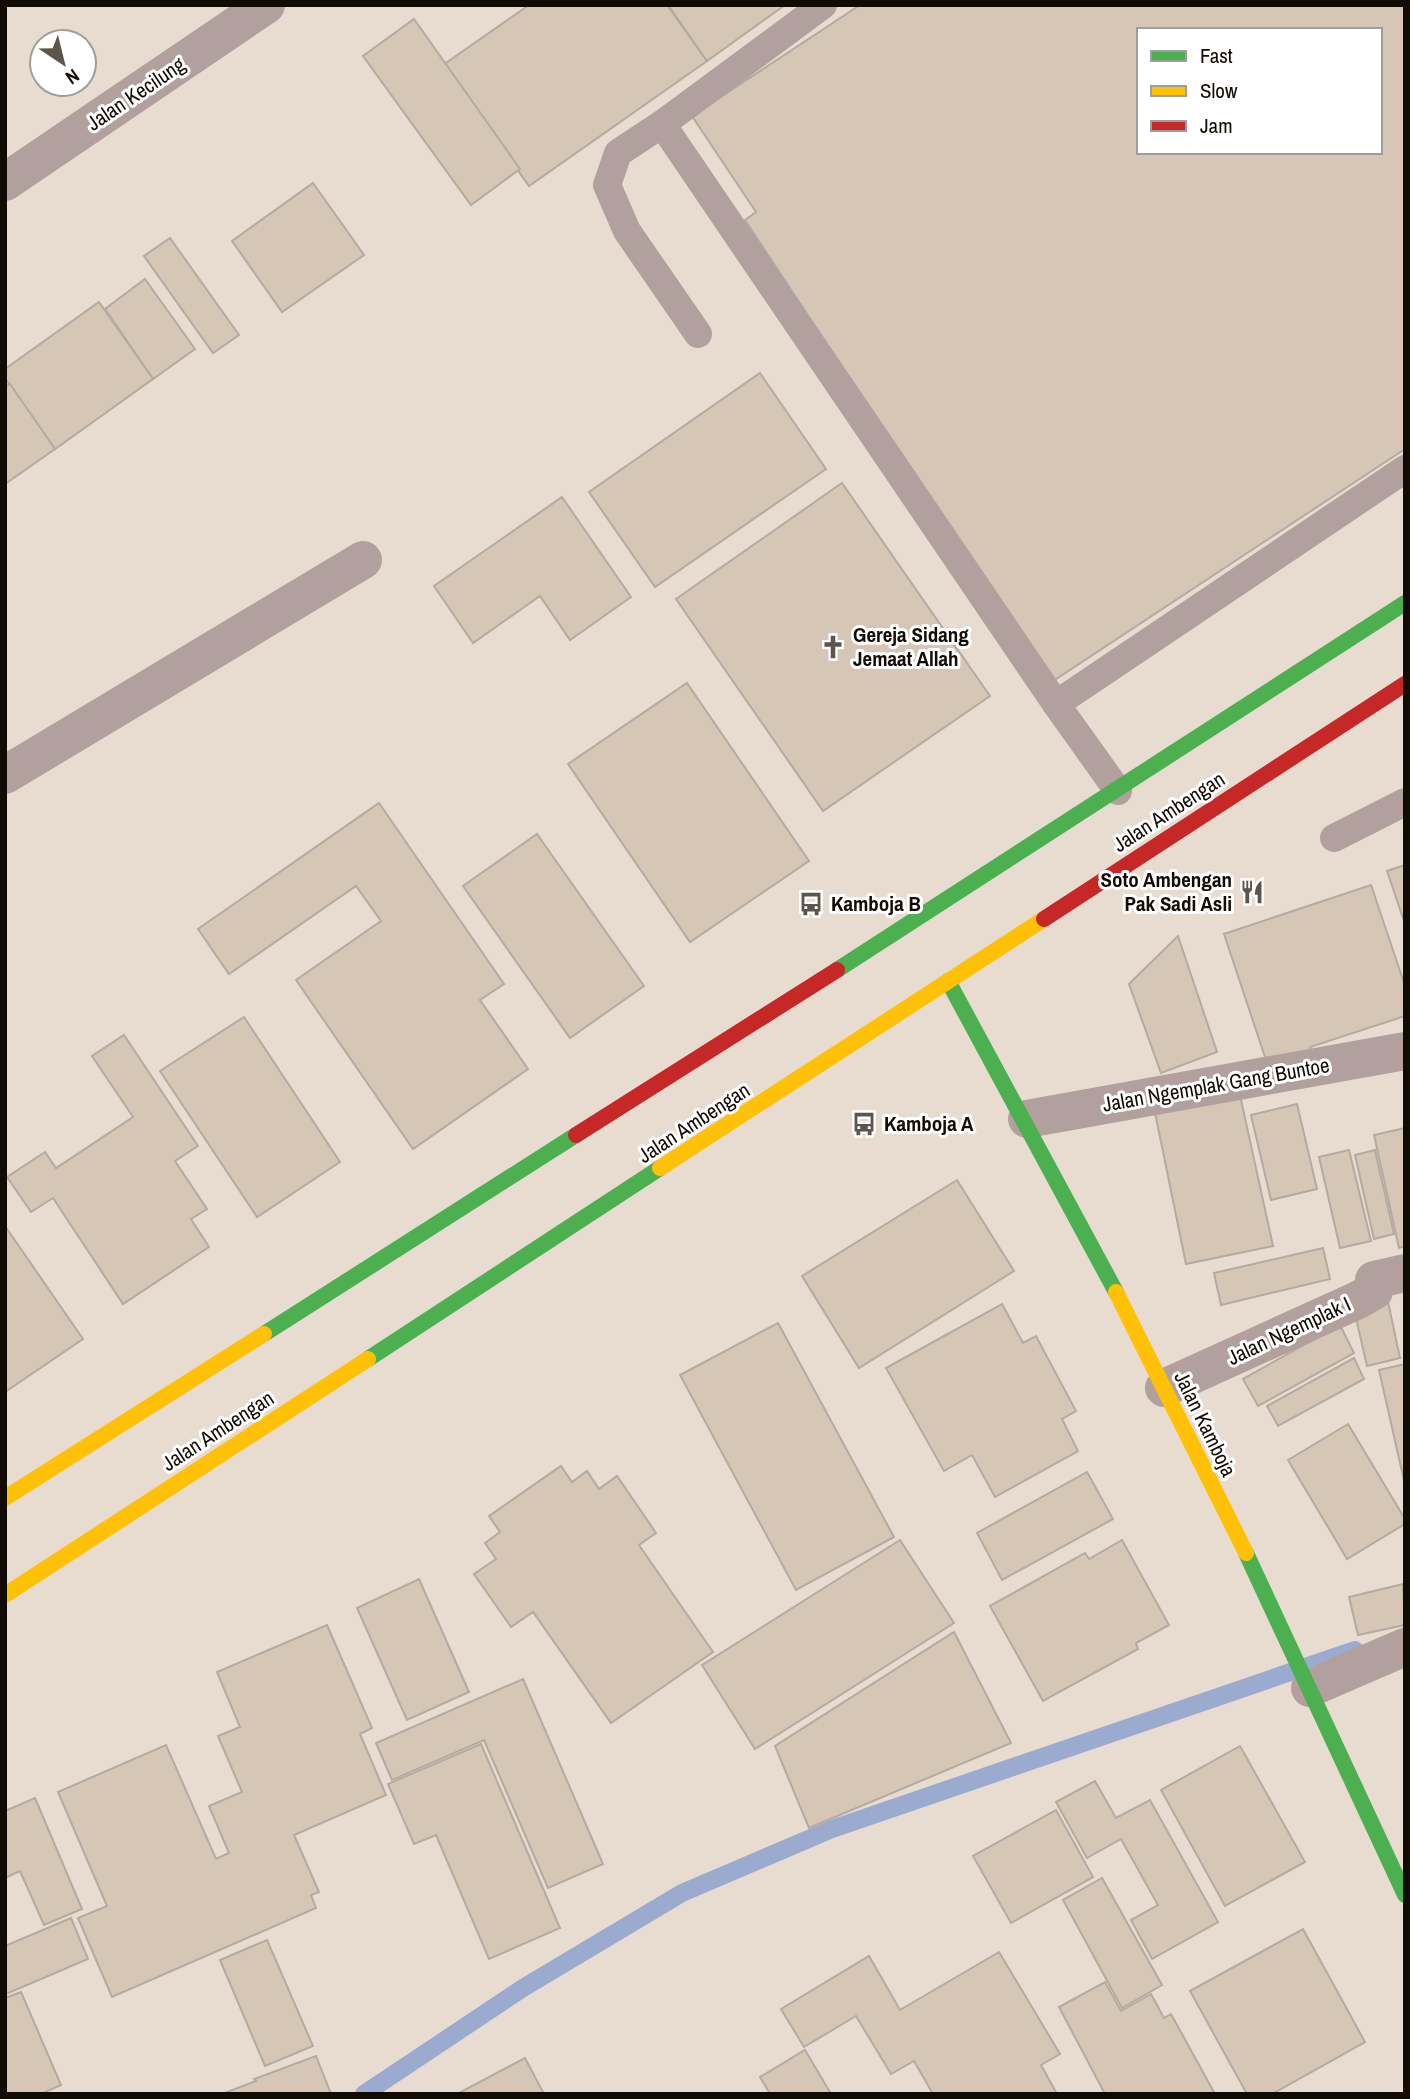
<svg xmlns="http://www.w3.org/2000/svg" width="1410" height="2099" font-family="'Archivo Narrow',sans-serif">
  <rect width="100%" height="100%" fill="#e8dcd0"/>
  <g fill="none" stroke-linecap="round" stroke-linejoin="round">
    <path stroke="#9babcf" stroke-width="18" d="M364 2094 523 1988 682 1893 832 1829 1355 1650"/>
  </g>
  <g fill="#d5c6b6" stroke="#b4aaa1" stroke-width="2" fill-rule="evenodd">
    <path d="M529 5H667L707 61 529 186 443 65Z"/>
    <path d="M668 5H785L707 61Z"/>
    <path d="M860 5H1405V449L1050 683 745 220 756 212 692 116ZM1139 30H1380V152H1139Z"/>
    <path d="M414 19 520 169 471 205 363 56Z"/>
    <path d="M313 183 364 255 282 312 232 241Z"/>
    <path d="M170 238 239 335 213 353 144 256Z"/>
    <path d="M145 279 195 349 153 379 105 309Z"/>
    <path d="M99 302 153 379 55 449 5 378V369Z"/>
    <path d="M760 373 826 469 655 587 589 492Z"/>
    <path d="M10 384 55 449 5 484V387Z"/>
    <path d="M842 483 990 696 823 811 676 599Z"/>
    <path d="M562 497 631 597 570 640 540 596 473 643 434 586Z"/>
    <path d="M687 683 809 861 690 942 568 764Z"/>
    <path d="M379 803 504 984 480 1000 528 1069 413 1149 296 980 381 921 356 886 229 974 198 929Z"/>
    <path d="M537 834 644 986 570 1038 463 886Z"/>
    <path d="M1405 865V924L1387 871Z"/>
    <path d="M1371 885 1405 986V1016L1310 1047 1313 1054 1269 1069 1224 934Z"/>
    <path d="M1178 936 1217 1052 1161 1073 1129 984Z"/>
    <path d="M244 1017 340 1162 257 1217 160 1071Z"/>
    <path d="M124 1035 198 1146 175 1161 207 1209 191 1219 209 1247 123 1304 53 1198 31 1212 7 1177 45 1152 56 1168 133 1117 92 1056Z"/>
    <path d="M1238 1086 1273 1246 1186 1264 1153 1103Z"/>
    <path d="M1297 1104 1317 1189 1271 1200 1251 1115Z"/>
    <path d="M1405 1128V1246L1399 1248 1374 1135Z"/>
    <path d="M1349 1150 1371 1241 1340 1248 1319 1157Z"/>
    <path d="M1375 1150 1394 1234 1374 1239 1355 1155Z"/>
    <path d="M957 1180 1014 1271 859 1368 802 1276Z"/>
    <path d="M5 1226 83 1339 5 1392Z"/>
    <path d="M1323 1248 1330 1279 1221 1305 1214 1273Z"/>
    <path d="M1387 1297 1400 1358 1367 1366 1353 1305Z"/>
    <path d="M1002 1304 1023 1343 1036 1336 1076 1411 1062 1419 1078 1451 995 1497 972 1455 944 1471 886 1368Z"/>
    <path d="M778 1323 894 1537 796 1590 680 1375Z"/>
    <path d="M1340 1325 1354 1353 1258 1406 1243 1379Z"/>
    <path d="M1354 1358 1364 1379 1278 1426 1267 1406Z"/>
    <path d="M1405 1364V1485L1379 1370Z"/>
    <path d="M1348 1424 1405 1519V1524L1347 1559 1288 1460Z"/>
    <path d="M561 1466 572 1482 587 1471 599 1489 617 1476 656 1533 639 1545 713 1652 611 1723 533 1612 511 1627 474 1574 496 1559 485 1543 500 1532 489 1516Z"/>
    <path d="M1087 1472 1113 1519 1002 1580 977 1533Z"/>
    <path d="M900 1540 954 1623 755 1749 702 1665Z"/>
    <path d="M1122 1540 1169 1625 1136 1643 1138 1649 1043 1701 990 1606 1085 1553 1089 1559Z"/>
    <path d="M419 1579 469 1692 407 1720 357 1608Z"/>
    <path d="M1403 1584 1405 1625 1358 1635 1349 1597Z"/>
    <path d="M327 1625 372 1728 360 1734 386 1795 294 1835 319 1892 311 1895 316 1908 112 1997 78 1918 107 1906 58 1792 166 1745 216 1859 229 1853 209 1806 242 1792 218 1736 240 1727 217 1672Z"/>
    <path d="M954 1632 1011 1743 809 1828 775 1746Z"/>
    <path d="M523 1679 603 1864 548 1888 484 1740 392 1780 376 1743Z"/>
    <path d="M481 1744 560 1928 489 1959 436 1835 414 1844 388 1784Z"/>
    <path d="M1240 1746 1305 1862 1225 1906 1161 1790Z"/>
    <path d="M1095 1781 1116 1818 1150 1800 1218 1922 1152 1959 1131 1920 1158 1905 1121 1839 1087 1858 1056 1802Z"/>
    <path d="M35 1798 82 1909 44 1925 20 1871 5 1878V1811Z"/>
    <path d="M1056 1810 1093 1877 1011 1923 973 1856Z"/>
    <path d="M1102 1878 1162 1985 1122 2008 1063 1900Z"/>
    <path d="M71 1918 88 1959 6 1994 5 1946Z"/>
    <path d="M1303 1929 1365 2042 1272 2094H1247L1190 1991Z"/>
    <path d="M267 1940 313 2046 265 2066 220 1960Z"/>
    <path d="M999 1952 1060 2054 1041 2065 1057 2094H933L914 2061 891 2074 856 2016 804 2047 781 2009 869 1956 900 2010Z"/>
    <path d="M1105 1982 1121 2011 1151 1994 1164 2018 1171 2014 1215 2094H1105L1059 2007Z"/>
    <path d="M21 1992 61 2085 41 2094H5V1998Z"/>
    <path d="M805 2050 831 2094H770L760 2077Z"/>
    <path d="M316 2056 331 2094H222L256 2081 254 2079Z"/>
    <path d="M525 2058 544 2094H457Z"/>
  </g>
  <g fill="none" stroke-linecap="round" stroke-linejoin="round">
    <g stroke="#b1a09e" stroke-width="28">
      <path d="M662 124 1056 704"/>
      <path d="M698 334 627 231 607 185 618 153 662 124 823 5"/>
      <path d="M1118 791 1056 704 1405 469"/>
      <path d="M1334 838 1405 802"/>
    </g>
    <g stroke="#b1a09e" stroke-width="38">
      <path d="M5 182 266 5"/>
      <path d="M5 775 363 560"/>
      <path d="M1027 1119 1405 1051"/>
      <path d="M1164 1388 1358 1300 1374 1291V1280L1405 1273"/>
      <path d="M1310 1688 1405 1647"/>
    </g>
    <g stroke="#4caf50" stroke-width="16">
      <path d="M837 970 1405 603"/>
      <path d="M948 981 1116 1292"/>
      <path d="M264 1334 576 1135"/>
      <path d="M368 1359 660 1168"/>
      <path d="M1246 1553 1405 1895"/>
    </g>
    <g stroke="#ffc107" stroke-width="16">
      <path d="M660 1168 1044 919"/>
      <path d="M1116 1292 1246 1553"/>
      <path d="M5 1498 264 1334"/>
      <path d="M5 1595 368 1359"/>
    </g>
    <g stroke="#c62828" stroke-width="16">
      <path d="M1044 919 1405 684"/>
      <path d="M576 1135 837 970"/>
    </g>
  </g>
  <defs>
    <g id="church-bare" transform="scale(1.89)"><path d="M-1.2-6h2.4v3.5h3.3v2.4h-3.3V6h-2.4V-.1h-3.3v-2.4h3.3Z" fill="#5d544b" stroke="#fff" stroke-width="2.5" paint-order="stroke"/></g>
    <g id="restaurant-bare" transform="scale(1.89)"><path d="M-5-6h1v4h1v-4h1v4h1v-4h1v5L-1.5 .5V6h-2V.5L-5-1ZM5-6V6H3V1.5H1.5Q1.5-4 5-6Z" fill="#5d544b" stroke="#fff" stroke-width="2.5" paint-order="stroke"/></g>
    <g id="bus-bare" transform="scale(1.89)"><path d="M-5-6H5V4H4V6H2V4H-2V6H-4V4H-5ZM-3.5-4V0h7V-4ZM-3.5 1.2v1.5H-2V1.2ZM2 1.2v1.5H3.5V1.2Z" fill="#5d544b" stroke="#fff" stroke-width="2.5" paint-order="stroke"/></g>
  </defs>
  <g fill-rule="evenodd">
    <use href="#church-bare" x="833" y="647"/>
    <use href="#restaurant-bare" x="1252" y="892"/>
    <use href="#bus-bare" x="811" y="904"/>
    <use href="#bus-bare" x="864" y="1124"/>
  </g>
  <g text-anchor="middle" stroke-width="6" stroke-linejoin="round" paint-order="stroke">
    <g font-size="21" fill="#120b04" stroke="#fff">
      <text transform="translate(136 94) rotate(-34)" y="7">Jalan Kecilung</text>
      <text transform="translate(1169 812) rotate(-33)" y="7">Jalan Ambengan</text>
      <text transform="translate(1216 1085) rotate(-10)" y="7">Jalan Ngemplak Gang Buntoe</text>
      <text transform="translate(694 1123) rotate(-33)" y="7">Jalan Ambengan</text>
      <text transform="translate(1289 1331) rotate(-25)" y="7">Jalan Ngemplak I</text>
      <text transform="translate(1205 1424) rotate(64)" y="7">Jalan Kamboja</text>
      <text transform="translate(218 1431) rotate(-33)" y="7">Jalan Ambengan</text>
    </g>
    <g font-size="21" font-weight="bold" fill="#120b04" stroke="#fff" text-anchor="start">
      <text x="853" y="642">Gereja Sidang<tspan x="853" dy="24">Jemaat Allah</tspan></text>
      <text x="1232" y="887" text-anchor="end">Soto Ambengan<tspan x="1232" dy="24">Pak Sadi Asli</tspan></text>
      <text x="831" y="911">Kamboja B</text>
      <text x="884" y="1131">Kamboja A</text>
    </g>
  </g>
  <rect width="1410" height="2099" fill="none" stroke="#120b04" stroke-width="14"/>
  <rect x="1137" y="28" width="245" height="126" fill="#ffffff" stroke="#a09d9b" stroke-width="2"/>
  <rect x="1151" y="51" width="35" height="10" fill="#4caf50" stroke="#a09d9b" stroke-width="2"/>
  <text x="1200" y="63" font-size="21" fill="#120b04">Fast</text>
  <rect x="1151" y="86" width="35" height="10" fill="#ffc107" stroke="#a09d9b" stroke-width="2"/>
  <text x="1200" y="98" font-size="21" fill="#120b04">Slow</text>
  <rect x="1151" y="121" width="35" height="10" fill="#c62828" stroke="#a09d9b" stroke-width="2"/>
  <text x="1200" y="133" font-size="21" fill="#120b04">Jam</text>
  <g transform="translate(63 63) rotate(145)"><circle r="33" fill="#ffffff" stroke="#a09d9b" stroke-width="2"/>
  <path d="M0-5L12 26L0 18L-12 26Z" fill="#5d544b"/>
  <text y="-10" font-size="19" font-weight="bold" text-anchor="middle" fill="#120b04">N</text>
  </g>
</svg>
